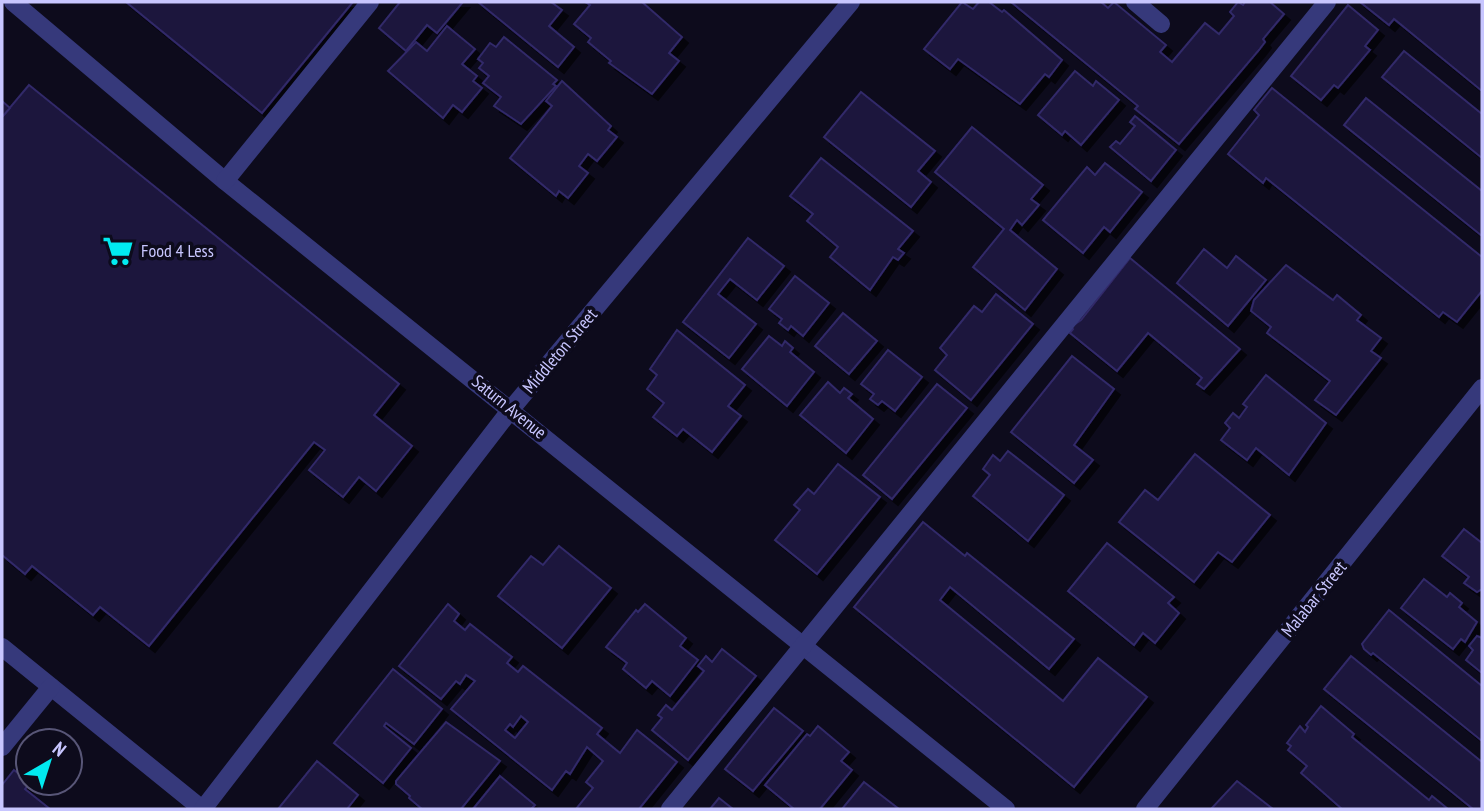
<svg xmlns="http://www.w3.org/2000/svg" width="1484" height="811" font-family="'PT Sans Narrow',sans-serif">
  <defs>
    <filter id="shadow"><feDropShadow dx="6" dy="6" stdDeviation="0" flood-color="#0009"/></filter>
  </defs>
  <rect width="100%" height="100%" fill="#0d0b1c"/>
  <g fill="#1c173d" stroke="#312969" stroke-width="2" fill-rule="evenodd" filter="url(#shadow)">
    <path d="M126 2H353L262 113Z"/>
    <path d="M400 2H463L437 33 427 25 406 51 379 28Z"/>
    <path d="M478 2H551L562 10 549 26 574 47 558 67Z"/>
    <path d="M585 2H642L682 37 669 53 679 61 652 94 609 63 611 61 588 42 591 38 574 24 590 5Z"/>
    <path d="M962 2 973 9 979 2H989L1002 12 1004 10 1062 60 1049 77 1045 74 1020 104 958 59 950 69 924 49Z"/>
    <path d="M1011 2H1101L1108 8 1114 2 1166 45 1160 52 1172 62 1205 23 1219 34 1234 16 1230 12 1238 2 1243 5 1245 2H1270L1284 14 1263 39 1265 42 1259 50 1179 144 1135 109 1138 106Z"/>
    <path d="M1360 2H1482V91L1394 19 1389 25Z"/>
    <path d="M1348 5 1378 30 1365 46 1370 50 1338 88 1334 85 1321 100 1291 76Z"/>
    <path d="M447 26 475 49 462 64 477 76 473 81 482 88 462 112 453 105 443 118 388 71 416 42 427 51Z"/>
    <path d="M504 37 557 80 553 84 556 86 521 124 494 106 501 97 483 83 489 76 479 68 483 63 478 59 490 43 496 47Z"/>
    <path d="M1404 51 1482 114V158L1382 77Z"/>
    <path d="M1075 71 1093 86 1096 81 1119 100 1081 145 1065 131 1062 135 1038 115Z"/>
    <path d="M562 81 611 126 608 130 617 137 597 161 588 154 579 166 588 173 568 198 559 191 556 196 510 158 552 106 546 101Z"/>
    <path d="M29 85 399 384 374 415 412 446 376 491 359 477 343 497 309 470 325 450 314 442 149 646 100 607 93 615 32 566 25 574 2 555V117Z"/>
    <path d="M1272 88 1482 257V291L1457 322 1443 312 1439 317 1266 178 1263 183 1228 154 1259 115 1254 110Z"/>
    <path d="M861 92 935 151 918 171 931 182 911 207 824 137Z"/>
    <path d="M1366 98 1482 191V236L1344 125Z"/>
    <path d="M2 101 10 108 2 117Z"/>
    <path d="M1135 116 1176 150 1151 181 1110 147 1116 141 1120 144 1135 126 1130 122Z"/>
    <path d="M972 127 1043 185 1031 199 1039 205 1022 225 1017 220 1010 230 1057 269 1025 310 973 267 1004 229 935 172Z"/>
    <path d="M821 158 913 231 898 249 904 253 898 260 893 257 870 290 830 257 838 247 807 221 813 214 790 196Z"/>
    <path d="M1105 163 1142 192 1110 232 1104 227 1083 253 1043 220 1087 167 1095 175Z"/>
    <path d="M748 238 784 266 757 300 730 279 718 294 756 324 729 358 683 322Z"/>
    <path d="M1204 249 1227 268 1236 256 1266 280 1228 326 1177 283Z"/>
    <path d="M1130 258 1240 349 1204 389 1197 384 1202 378 1148 333 1117 371 1070 333 1073 329 1071 327 1081 320Z"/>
    <path d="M1286 265 1333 300 1337 295 1361 315 1357 320 1381 338 1371 351 1381 358 1336 415 1315 400 1330 381 1267 333 1271 327 1251 311 1254 300Z"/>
    <path d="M795 276 829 303 803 336 791 326 788 330 779 323 782 319 769 309Z"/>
    <path d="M996 294 1033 324 971 400 935 370 947 355 940 348 974 306 982 312Z"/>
    <path d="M843 313 877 341 849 374 815 346Z"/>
    <path d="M677 330 745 385 728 406 741 416 712 452 683 429 677 436 653 417 664 403 647 389 657 375 650 369Z"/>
    <path d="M769 336 782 346 785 341 793 348 790 352 814 372 787 406 742 369Z"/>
    <path d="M888 350 922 377 895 411 882 401 878 405 870 399 874 394 861 384Z"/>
    <path d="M1072 356 1114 389 1074 445 1093 460 1074 483 1011 432Z"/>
    <path d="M1266 375 1326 423 1289 475 1256 448 1247 460 1221 440 1230 428 1225 423 1233 413 1239 418 1247 407 1243 404Z"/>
    <path d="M828 382 840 393 844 388 852 394 848 398 873 419 846 453 800 415Z"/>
    <path d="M937 384 967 408 892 499 863 475Z"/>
    <path d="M1008 451 1064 495 1028 541 973 496 990 475 983 469 993 455 1000 461Z"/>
    <path d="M1195 454 1270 515 1232 562 1218 552 1194 582 1119 522 1145 490 1158 500Z"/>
    <path d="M838 464 880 497 817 574 775 540 800 510 794 505 808 489 814 494Z"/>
    <path d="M923 522 965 556 967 553 1074 639 1049 669 950 587 940 600 1063 701 1098 658 1147 697 1074 787 854 607Z"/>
    <path d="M1464 529 1482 543V589L1477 592 1464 583 1469 577 1442 556Z"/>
    <path d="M1107 543 1174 597 1168 603 1179 613 1155 643 1143 633 1134 645 1068 591Z"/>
    <path d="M559 546 611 588 562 648 498 596 531 556 543 565Z"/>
    <path d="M1424 579 1447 597 1450 593 1462 603 1459 607 1477 622 1465 642 1461 639 1453 649 1401 608Z"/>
    <path d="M448 604 459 614 454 621 465 630 470 624 512 657 507 663 518 672 523 666 602 728 597 734 620 753 637 730 677 762 639 809H576L593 788 586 782 603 761 587 747 570 774 566 771 552 790 451 709 475 681 466 675 460 684 456 681 441 699 399 666ZM521 716 528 722 515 738 505 730 510 724 513 727Z"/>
    <path d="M645 604 686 638 680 646 698 660 670 696 652 681 646 688 623 669 627 663 606 647 636 610 638 612Z"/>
    <path d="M1389 610 1482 686V741L1373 653 1371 655 1364 649 1362 644Z"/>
    <path d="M1477 636 1482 638V673L1466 660 1473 650 1469 646Z"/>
    <path d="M722 649 756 676 688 760 652 730 662 718 658 715 666 705 672 710 704 671 698 666 706 656 712 662Z"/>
    <path d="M1351 656 1482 762 1481 809H1473L1324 689Z"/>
    <path d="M393 669 442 709 414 744 386 723 384 726 411 748 383 783 334 743Z"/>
    <path d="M1321 706 1354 734 1352 737 1429 800 1432 796 1448 809H1342L1301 773 1307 766 1288 750 1291 746 1287 743 1300 726 1305 732 1308 727 1306 725Z"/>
    <path d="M774 708 803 731 753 791 725 769Z"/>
    <path d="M446 722 500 761 461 809H422L409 798 410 796 396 784V781Z"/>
    <path d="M818 726 849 752 841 761 852 770 820 809H794L765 785 807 734 810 736Z"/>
    <path d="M317 761 358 795 347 809H278Z"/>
    <path d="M14 770 30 783 25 789 50 809H2V785Z"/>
    <path d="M500 776 535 805 531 809H473Z"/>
    <path d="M1237 781 1273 809H1211Z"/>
    <path d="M864 782 899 809H842Z"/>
    <path d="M719 798 733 809H710Z"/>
  </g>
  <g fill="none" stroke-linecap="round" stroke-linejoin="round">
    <g stroke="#36397b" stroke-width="18">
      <path d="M13 2 225 181 1006 809"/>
      <path d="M1135 2 1161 24"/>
      <path d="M225 181 370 2"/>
      <path d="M2 647 202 809"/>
      <path d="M2 747 51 687"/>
      <path d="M203 809 512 408 851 2"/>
      <path d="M670 809 1327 2"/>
      <path d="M1145 809 1482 388"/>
    </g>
  </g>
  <defs>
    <g id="supermarket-bare" transform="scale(2.415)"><path d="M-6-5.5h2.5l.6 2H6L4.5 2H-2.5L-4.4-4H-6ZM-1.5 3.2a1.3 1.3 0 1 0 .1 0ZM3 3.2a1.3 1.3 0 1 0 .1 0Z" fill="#01eaf0" stroke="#0d0b1c" stroke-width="2.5" paint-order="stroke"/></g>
  </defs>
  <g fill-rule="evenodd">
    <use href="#supermarket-bare" x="118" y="251"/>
  </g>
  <g text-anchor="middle" stroke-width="7" stroke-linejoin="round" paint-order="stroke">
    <g font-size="18" fill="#c8c6ff" stroke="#0d0b1c" text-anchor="start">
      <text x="141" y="257">Food 4 Less</text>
    </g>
    <g font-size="18" fill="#c8c6ff" stroke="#0d0b1c">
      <text transform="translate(560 351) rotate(-50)" y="6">Middleton Street</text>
      <text transform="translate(509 407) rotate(39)" y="6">Saturn Avenue</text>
      <text transform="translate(1314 599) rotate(-51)" y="6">Malabar Street</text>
    </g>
  </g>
  <rect width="1484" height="811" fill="none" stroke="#c8c6ff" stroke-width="7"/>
  <g transform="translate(49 762) rotate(39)"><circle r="33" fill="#0d0b1c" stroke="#585677" stroke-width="2"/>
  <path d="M0-5L12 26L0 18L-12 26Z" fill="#01eaf0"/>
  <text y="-10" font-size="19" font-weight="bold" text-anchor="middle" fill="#c8c6ff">N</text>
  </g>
</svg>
